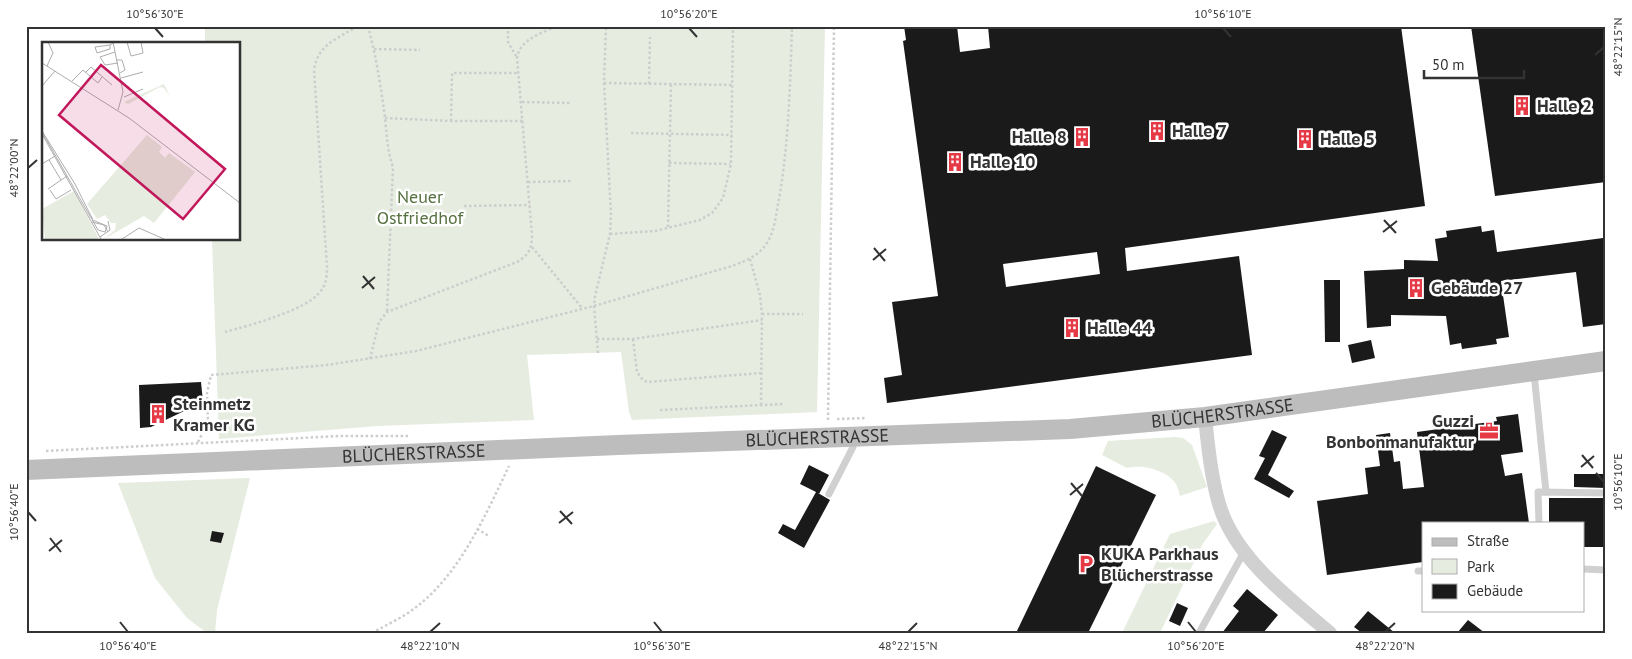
<svg xmlns="http://www.w3.org/2000/svg" width="1632" height="659" font-family="'PT Sans',sans-serif">
  <rect width="100%" height="100%" fill="#fff"/>
  <g fill="#e6ecdf">
    <path d="M205 26H825L817 412 632 420 629 412 621 352 527 355 534 420 377 426 219 439 212 239H239V44H205Z"/>
    <path d="M1175 437 1183 438 1192 445 1207 487 1180 496C1179 493 1178 487 1176 484 1167 470 1142 464 1127 468L1102 455 1108 441Z"/>
    <path d="M250 478 217 610 215 633H207L187 618 155 578 118 483Z"/>
    <path d="M1214 521 1217 524 1202 545 1160 633H1122L1170 534Z"/>
  </g>
  <g fill="#1a1a1a" fill-rule="evenodd">
    <path d="M904 26H957L960 52 990 48 988 26H1401L1425 206 1125 248 1127 271 1239 256 1252 355 887 403 884 378 902 375 892 302 938 296 903 41 906 40ZM1097 252 1100 274 1006 287 1003 264Z"/>
    <path d="M1471 26H1606V182L1495 196Z"/>
    <path d="M1481 226 1482 232 1494 230 1497 252 1603 238 1606 258V324L1583 327 1576 272 1501 281 1509 337 1496 339 1497 344 1462 349 1461 343 1450 345 1446 316 1391 315V326L1367 328 1364 271 1404 269V260L1438 261 1435 239 1447 237 1446 231Z"/>
    <path d="M1324 280H1340V342H1325Z"/>
    <path d="M1371 340 1375 358 1352 363 1348 345Z"/>
    <path d="M201 382 203 402 151 427 140 428 139 385Z"/>
    <path d="M1518 414 1523 452 1501 455 1505 476 1522 473 1529 523H1423V562L1327 575 1317 501 1368 494 1365 468 1380 466 1376 435 1390 433 1394 462 1400 461 1403 489 1424 487 1417 432 1497 421 1496 417Z"/>
    <path d="M1272 430 1287 437 1268 475 1294 491 1289 498 1254 479 1265 458 1259 456Z"/>
    <path d="M809 465 829 475 819 494 818 493 830 500 804 548 778 533 783 524 795 530 816 492 800 484Z"/>
    <path d="M1096 466 1156 495 1088 633H1016Z"/>
    <path d="M1574 474H1606V488L1574 487Z"/>
    <path d="M1549 498H1606V547H1583V523H1549Z"/>
    <path d="M212 531 224 533 221 543 210 541Z"/>
    <path d="M1247 589 1278 615 1263 633H1222L1239 611 1233 606Z"/>
    <path d="M1177 603 1188 608 1180 626 1169 621Z"/>
    <path d="M1368 611 1395 633H1362L1354 627Z"/>
    <path d="M1468 620 1485 633H1457Z"/>
  </g>
  <g fill="none" stroke-linecap="round" stroke-linejoin="round">
    <g stroke="#cdcdcd" stroke-width="2.5" stroke-dasharray="2.5 2.5" stroke-linecap="butt">
      <path d="M368 26C376 56 381 87 385 118 387 135 387 150 393 167L387 312"/>
      <path d="M508 26V42L516 56"/>
      <path d="M374 49 420 50"/>
      <path d="M604 83 732 85"/>
      <path d="M649 84 650 37"/>
      <path d="M522 102 570 103"/>
      <path d="M385 118 451 121H523"/>
      <path d="M451 121 452 73H519"/>
      <path d="M631 133 732 135"/>
      <path d="M669 163 730 164"/>
      <path d="M528 182 571 181"/>
      <path d="M464 206 530 205"/>
      <path d="M668 227 671 84"/>
      <path d="M610 234 655 231 700 220 712 213 723 198 731 164 733 26"/>
      <path d="M532 247 582 308"/>
      <path d="M750 259 760 295 762 314 761 405"/>
      <path d="M762 314H803"/>
      <path d="M225 332C248 326 306 310 319 293 326 286 327 277 327 267L314 70C318 44 337 39 358 26"/>
      <path d="M597 339H633L762 320"/>
      <path d="M633 339 637 372 643 380 647 382 761 373"/>
      <path d="M598 353 594 306 595 296 610 234 611 215 604 83 606 26"/>
      <path d="M370 359 379 322 387 312 517 262C529 255 532 248 532 235L517 58C520 39 542 33 557 26"/>
      <path d="M660 410 783 404"/>
      <path d="M837 419 867 418"/>
      <path d="M828 420 834 26"/>
      <path d="M198 442 208 422 207 393 211 375 327 365 416 351 594 306 732 266C745 261 759 256 767 243 775 230 776 214 779 199 789 141 790 85 792 26"/>
      <path d="M46 451 340 436H410"/>
      <path d="M477 529 489 536"/>
      <path d="M372 633C386 625 402 618 415 608 460 574 485 516 509 466"/>
    </g>
    <g stroke="#d0d0d0" stroke-width="7">
      <path d="M1534 373 1546 492"/>
      <path d="M829 494 853 447 854 438"/>
      <path d="M1539 523 1538 492 1606 493"/>
      <path d="M1583 569 1606 570"/>
      <path d="M1418 571H1423"/>
      <path d="M1199 633 1244 552"/>
    </g>
    <path stroke="#d0d0d0" stroke-width="14" d="M1205 417C1208 446 1211 476 1219 504 1235 558 1289 598 1330 633"/>
    <path stroke="#bdbdbd" stroke-width="20" id="s1" d="M26 470 618 445 1070 429 1205 417 1606 361"/>
  </g>
  <path fill="none" stroke="#333" stroke-width="2" d="M155 28 163 37M689 28 697 37M1223 28 1231 37M1595 55 1604 47M28 168 37 160M1384 220 1396 233M1383 232 1397 221M874 248 885 261M873 260 886 249M363 276 374 289M362 288 375 277M1582 455 1593 468M1581 467 1594 456M1596 473 1604 482M1071 483 1082 496M1070 495 1083 484M560 511 572 524M28 512 36 521M559 523 573 512M50 538 61 552M49 551 62 540M120 622 128 632M654 622 662 632M1188 622 1196 632M430 632 440 623M908 632 917 623M1385 632 1395 623"/>
  <defs>
    <g id="building-bare" transform="scale(1.5)"><path d="M-4-6H4V6H1V3H-1V6H-4ZM-2.5-4.3h1.7v1.8h-1.7ZM.8-4.3h1.7v1.8H.8ZM-2.5-1h1.7V.8h-1.7ZM.8-1h1.7V.8H.8Z" fill="#e63946" stroke="#fff" stroke-width="2.5" paint-order="stroke"/></g>
    <g id="office-bare" transform="scale(1.5)"><path d="M-6-3h4V-5.5h4V-3h4V5H-6ZM-1-4.5V-3h2v-1.5ZM-6 0V1H6V0Z" fill="#e63946" stroke="#fff" stroke-width="2.5" paint-order="stroke"/></g>
    <g id="parking-bare" transform="scale(1.5)"><path d="M-3.5-5.5H1a3.5 3.5 0 0 1 0 7H-1V5.5H-3.5ZM-1-3.4V-.6H.8a1.4 1.4 0 0 0 0-2.8Z" fill="#e63946" stroke="#fff" stroke-width="2.5" paint-order="stroke"/></g>
  </defs>
  <g fill-rule="evenodd">
    <use href="#building-bare" x="1522" y="106"/>
    <use href="#building-bare" x="1157" y="131"/>
    <use href="#building-bare" x="1082" y="137"/>
    <use href="#building-bare" x="1305" y="139"/>
    <use href="#building-bare" x="955" y="162"/>
    <use href="#building-bare" x="1416" y="288"/>
    <use href="#building-bare" x="1072" y="328"/>
    <use href="#building-bare" x="158" y="414"/>
    <use href="#office-bare" x="1489" y="431"/>
    <use href="#parking-bare" x="1086" y="564"/>
  </g>
  <g text-anchor="middle" stroke-width="5" stroke-linejoin="round" paint-order="stroke">
    <g font-size="18" font-weight="bold" fill="#333" stroke="#fff" text-anchor="start">
      <text x="1537" y="112">Halle 2</text>
      <text x="1172" y="137">Halle 7</text>
      <text x="1067" y="143" text-anchor="end">Halle 8</text>
      <text x="1320" y="145">Halle 5</text>
      <text x="970" y="168">Halle 10</text>
      <text x="1431" y="294">Gebäude 27</text>
      <text x="1087" y="334">Halle 44</text>
      <text x="173" y="410">Steinmetz<tspan x="173" dy="21">Kramer KG</tspan></text>
      <text x="1474" y="427" text-anchor="end">Guzzi<tspan x="1474" dy="21">Bonbonmanufaktur</tspan></text>
      <text x="1101" y="560">KUKA Parkhaus<tspan x="1101" dy="21">Blücherstrasse</tspan></text>
    </g>
    <g font-size="18" fill="#56703f" stroke="#fff">
      <text x="420" y="203">Neuer<tspan x="420" dy="21">Ostfriedhof</tspan></text>
    </g>
    <g font-size="18" fill="#333" stroke="#fff">
      <text dy="6" stroke="none"><textPath href="#s1" startOffset="1198">BLÜCHERSTRASSE</textPath></text>
      <text dy="6" stroke="none"><textPath href="#s1" startOffset="792">BLÜCHERSTRASSE</textPath></text>
      <text dy="6" stroke="none"><textPath href="#s1" startOffset="388">BLÜCHERSTRASSE</textPath></text>
    </g>
  </g>
  <g transform="translate(42 42)">
    <rect width="198" height="198" fill="#fff"/>
    <path d="M122 42 128 54 122 46 118 45 86 62 82 60ZM105 93 120 105 117 110 123 116 127 111 153 130 112 181 102 174 62 197 73 188 74 181H69L63 173 55 177 45 162ZM32 149 57 197H3L0 167Z" fill="#e6ecdf"/>
    <path fill="none" stroke="#adadad" stroke-width="1" d="M71 0 81 50 76 68M85 0 89 14 101 11 99 0M68 3 53 5 55 11 68 7V3L71 1M73 10 58 15 63 23 76 21M75 18H80L83 28 78 31M0 21 87 76 198 161M5 24 11 11 6 0M43 31 49 25 70 43M79 36 101 30M30 39 41 28 56 41 60 35M0 44 13 29M82 55 101 47M0 89 33 142 50 176V177L52 181 56 188 63 190 65 184 53 179 51 178 50 177V176H49L0 90M0 92 59 197M7 118 19 138M0 122 13 114M6 147 25 134M8 148 14 157 29 148M50 180 62 183 66 190M58 195 68 188 66 179M80 197 97 186 122 197"/>
    <path fill="#c2185b" fill-opacity="0.15" stroke="#c2185b" stroke-width="2.5" d="M59 23 183 127 141 177 17 73Z"/>
    <rect width="198" height="198" fill="none" stroke="#333" stroke-width="2.5"/>
  </g>
  <rect width="1632" height="659" fill="none" stroke="#ffffff" stroke-width="55"/>
  <rect x="1422" y="522" width="162" height="90" fill="#ffffff" stroke="#adadad"/>
  <rect x="1432" y="538" width="25" height="8" fill="#bdbdbd" stroke="#adadad"/>
  <text x="1467" y="546" font-size="15" fill="#333333">Straße</text>
  <rect x="1432" y="559" width="25" height="15" fill="#e6ecdf" stroke="#adadad"/>
  <text x="1467" y="572" font-size="15" fill="#333333">Park</text>
  <rect x="1432" y="584" width="25" height="15" fill="#1a1a1a" stroke="#adadad"/>
  <text x="1467" y="596" font-size="15" fill="#333333">Gebäude</text>
  <path d="M1424 70v8h100v-8" fill="none" stroke="#333333" stroke-width="2.5"/>
  <text x="1432" y="70" font-size="15" fill="#333333" stroke="#ffffff" stroke-width="4" paint-order="stroke">50 m</text>
  <rect x="28" y="28" width="1576" height="604" fill="none" stroke="#333" stroke-width="2"/>
  <g font-size="12" text-anchor="middle" fill="#333">
    <text x="155" y="18">10°56'30"E</text>
    <text x="689" y="18">10°56'20"E</text>
    <text x="1223" y="18">10°56'10"E</text>
    <text transform="translate(1618 47) rotate(-90)" y="4">48°22'15"N</text>
    <text transform="translate(14 168) rotate(-90)" y="4">48°22'00"N</text>
    <text transform="translate(1618 482) rotate(-90)" y="4">10°56'10"E</text>
    <text transform="translate(14 512) rotate(-90)" y="4">10°56'40"E</text>
    <text x="128" y="650">10°56'40"E</text>
    <text x="430" y="650">48°22'10"N</text>
    <text x="662" y="650">10°56'30"E</text>
    <text x="908" y="650">48°22'15"N</text>
    <text x="1196" y="650">10°56'20"E</text>
    <text x="1385" y="650">48°22'20"N</text>
  </g>
</svg>
